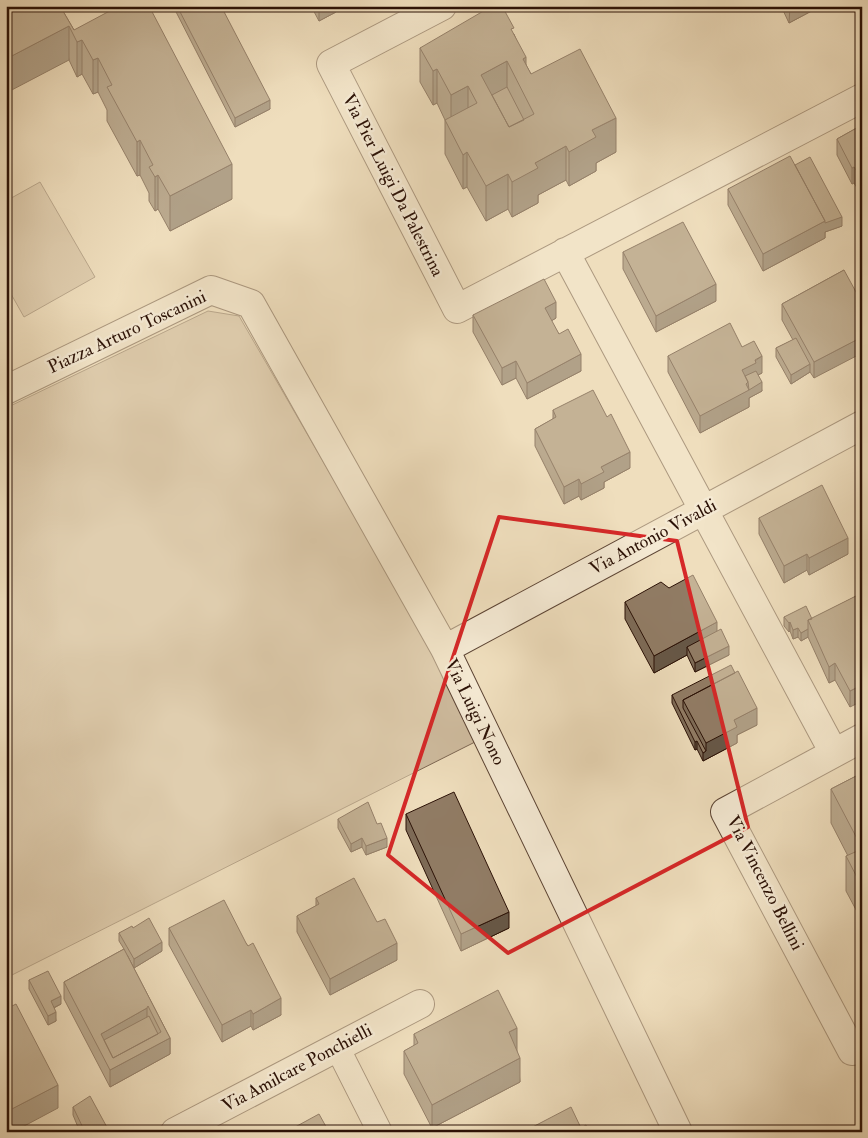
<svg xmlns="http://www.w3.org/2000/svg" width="868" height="1138" font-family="'IM FELL Double Pica',serif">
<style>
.green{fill:#cebb9e;stroke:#7c6652}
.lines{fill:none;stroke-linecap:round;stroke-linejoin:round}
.service-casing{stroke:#5c4434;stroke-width:26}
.minor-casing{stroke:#5c4434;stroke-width:30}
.service{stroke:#f5ead4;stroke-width:24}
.minor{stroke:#f5ead4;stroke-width:28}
.wall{fill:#7d6b57;stroke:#2b1106}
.shaded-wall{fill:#665747;stroke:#2b1106}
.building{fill:#917c65;stroke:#2b1106;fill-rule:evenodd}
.marked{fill:none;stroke:#d62828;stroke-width:4;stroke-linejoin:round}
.labels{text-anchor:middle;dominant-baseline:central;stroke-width:5;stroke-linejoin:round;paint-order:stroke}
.street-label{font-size:18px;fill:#2b1106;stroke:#f5ead4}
</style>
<rect width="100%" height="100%" fill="#efdebd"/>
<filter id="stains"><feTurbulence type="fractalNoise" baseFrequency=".004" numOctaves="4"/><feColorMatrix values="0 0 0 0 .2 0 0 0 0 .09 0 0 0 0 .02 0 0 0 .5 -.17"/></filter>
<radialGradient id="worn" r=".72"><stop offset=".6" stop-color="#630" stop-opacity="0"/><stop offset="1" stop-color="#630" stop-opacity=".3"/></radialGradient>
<!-- green -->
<path class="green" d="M40,182L95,277L24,317L6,285V201Z
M208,311L239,316L406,605L477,741L6,978V408Z"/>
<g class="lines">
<!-- service casing -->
<g class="service-casing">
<path id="service" d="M337,1047L380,1132"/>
</g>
<!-- minor casing -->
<g class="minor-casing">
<path id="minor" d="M442,6L331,64L457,309L862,98
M565,252L834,753
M6,390L211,290L251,304L445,649L678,1132
M445,649L862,425
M862,738L725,812L852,1051L862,1046
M175,1132L420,1004"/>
</g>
<!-- service -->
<use href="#service" class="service"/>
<!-- minor -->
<use href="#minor" class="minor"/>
</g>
<!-- wall -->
<path class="wall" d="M60,6L74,30L232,199L170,231L158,209L155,211L149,201V193L140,175L137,176L107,121V110L98,92L93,94L82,74L77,77L69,60Z
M173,6H221L270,109L235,127Z
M311,6H336V12L319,21Z
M781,6H821L789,23Z
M514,34L526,65L531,74L616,152L596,163V171L569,186L566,180L538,195V203L512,217L508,209L486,221L467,187L463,189L445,154V120L437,103L433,105L420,82V48Z
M862,125V196L854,183L852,184L837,155V139Z
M795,165L842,226L825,232V238L763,271L728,205V189Z
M623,252L716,301L656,332L623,269Z
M844,270L814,378L810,372L791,384L776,357V348L793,340L782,320V304Z
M473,315L556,318L551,321L581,371L527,399L516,378L502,385L473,332Z
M742,347L762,373L758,375L762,391L749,398V407L700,433L668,372V356Z
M553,410L630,468L604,482V488L602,489L581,500L579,496L564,504L535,446V429L553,419Z
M759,518L848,554L809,575L807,570L784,583L759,534Z
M862,593L850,707L835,680L829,683L808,637L801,641L798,637L793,639L790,631L789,632L784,626V617L812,619Z
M625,602L717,631L729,655L695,672L687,655L654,673L625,619Z
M672,695L757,725L737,735V743L703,761L697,749L695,750L672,703Z
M862,773V921L846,891V856H848L831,823V789Z
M406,814L509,928L461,951L406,830Z
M338,819L387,847L366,855L362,847L351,852L338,828Z
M316,898L397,960L330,995L297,932V916L316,906Z
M133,928L162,951L134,968L127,955L170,1038V1054L110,1087L64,999V982L124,949L119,941V933Z
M169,928L246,943L281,1015L253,1030L251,1026L222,1042L169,945Z
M29,980L61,1004L54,1008L56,1021L48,1025L29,989Z
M414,1034L517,1051L520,1082L432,1128L404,1074V1051L414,1046Z
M73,1107L109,1132H80L73,1115Z"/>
<!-- shaded-wall -->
<path class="shaded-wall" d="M319,6H336V12L319,21Z
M790,6H821L789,23Z
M69,26V60L6,93V59Z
M82,40V74L77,77V42Z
M526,57V92L523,59Z
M98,58V92L93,94V60Z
M507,61V96L484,108L481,75Z
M437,69V103L433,105V71Z
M468,86V120L451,130V95Z
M270,100V109L235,127V118Z
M616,118V152L596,163V171L569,186V152L592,130Z
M140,140V175L137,176V142Z
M566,146V180L538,195V203L512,217V182L535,163Z
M467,152V187L463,189V155Z
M232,164V199L170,231V196Z
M854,167V183L852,184V168Z
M508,174V209L486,221V186Z
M158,175V209L155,211V177Z
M842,217V226L825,232V238L763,271V254L825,221Z
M716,284V301L656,332V316Z
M556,302V318L545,325V308Z
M862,337V353L814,378V362Z
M581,354V371L527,399V383Z
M762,356V373L756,376L762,382V391L749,398V407L700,433V416L742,370Z
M516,361V378L502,385V368Z
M810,364V372L791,384V375Z
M630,452V468L604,482V488L581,500V484L601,467Z
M579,479V496L564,504V487Z
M848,538V554L809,575V558Z
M807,554V570L784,583V566Z
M717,622V639L687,647V655L654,673V656Z
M790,622V631L789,632V623Z
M798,628V637L793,639V630Z
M808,629V637L801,641V633Z
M729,646V655L695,672V663Z
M835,663V680L829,683V667Z
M862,685V701L850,707V691Z
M757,708V725L737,735V743L703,761V753L706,751V743L734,720Z
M697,741V749L695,750V742Z
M362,838V847L351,852V844Z
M387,838V847L366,855V846Z
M509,912V928L461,951V934Z
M162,942V951L134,968V959Z
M397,943V960L330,995V979Z
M61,996V1004L51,1009V1001Z
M281,998V1015L253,1030V1014Z
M147,1008V1025L104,1049L101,1034Z
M251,1010V1026L222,1042V1025Z
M56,1012V1021L48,1025V1016Z
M517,1028V1051L509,1055V1032Z
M170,1038V1054L110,1087V1070Z
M520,1058V1082L432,1128V1105Z
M58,1085V1108L13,1132H6V1112Z"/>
<!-- building -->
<path class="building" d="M6,6H60L74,30L119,6H149L232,164L170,196L158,175L155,177L149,167L153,165L142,144L140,140L137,142L107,87L112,85L98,58L93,60L82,40L77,42L69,26L6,59Z
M177,6H221L270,100L235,118Z
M492,6H502L514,28L511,29L526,57L523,59L531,74L580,49L616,118L592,130L596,137L569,152L566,146L535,163L538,168L512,182L508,174L486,186L467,152L463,155L445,120L477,103L468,86L451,95L437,69L433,71L420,48ZM507,61L534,114L509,127L481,75Z
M507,87L524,120L509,127L492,95Z
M862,125V179L854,167L852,168L837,139Z
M790,156L825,221L763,254L728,189Z
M810,157L842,217L825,223V221L795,165Z
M683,222L716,284L656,316L623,252Z
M844,270L862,303V337L814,362L782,304Z
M544,279L556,302L545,308L559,334L568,329L581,354L527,383L516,361L502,368L473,315Z
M730,323L742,347L754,341L762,356L755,360L756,363L742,370L748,382L746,384L749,390L700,416L668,356Z
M796,338L810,364L791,375L776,348Z
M756,371L762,382L749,390L748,382L745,376Z
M593,390L607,417L611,414L630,452L601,467L604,472L602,473L581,484L579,479L564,487L535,429L556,417L553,410Z
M822,485L848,538L809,558L807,554L784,566L759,518Z
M693,575L717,622L654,656L625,602L661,582L669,588Z
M862,593V685L850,691L835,663L829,667L808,620Z
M806,606L812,619L808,620V629L801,633L798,628L793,630L790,622L789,623L784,617Z
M721,629L729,646L695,663L687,647Z
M731,665L735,673L683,700V708L706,751L703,753L697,741L695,742L672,695Z
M738,671L757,708L734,720L737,727L706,743L683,700Z
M862,773V848L831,789Z
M454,792L509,912L461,934L406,814Z
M368,802L377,824L381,823L387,838L366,846L362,838L351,844L338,819Z
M862,849V887L846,856Z
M354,878L377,922L385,919L397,943L330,979L297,916L319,904L316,898Z
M224,900L246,943L248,946L253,943L281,998L253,1014L251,1010L222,1025L169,928Z
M149,918L162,942L134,959L119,933L132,926L133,928Z
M124,949L170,1038L110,1070L64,982ZM148,1006L161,1032L113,1058L101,1034L147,1008Z
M48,971L61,996L51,1001L56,1012L48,1016L29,980Z
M498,990L517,1028L509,1032L520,1058L432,1105L404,1051L418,1043L414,1034Z
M16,1004L58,1085L6,1112V1009Z
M149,1016L158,1034L113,1058L104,1040Z
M90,1096L109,1131L85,1132L73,1107Z
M571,1107L581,1128L586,1125L590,1132H523Z
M319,1114L329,1132H286Z"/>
<!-- marked area -->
<path d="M0 0H868V1138H0ZM499,517L677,541L748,827L508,953L388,855Z" fill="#efdebd" fill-opacity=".55" fill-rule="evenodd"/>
<path class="marked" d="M499,517L677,541L748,827L508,953L388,855Z"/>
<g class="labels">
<!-- street labels -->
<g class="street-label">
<text transform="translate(393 185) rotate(63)">Via Pier Luigi Da Palestrina</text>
<text transform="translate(127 332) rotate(-25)">Piazza Arturo Toscanini</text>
<text transform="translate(653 537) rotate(-28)">Via Antonio Vivaldi</text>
<text transform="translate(475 712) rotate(64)">Via Luigi Nono</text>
<text transform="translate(765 883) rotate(63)">Via Vincenzo Bellini</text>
<text transform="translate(297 1068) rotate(-28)">Via Amilcare Ponchielli</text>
</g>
</g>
<!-- margin -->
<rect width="868" height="1138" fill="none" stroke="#efdebd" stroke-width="25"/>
<rect x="8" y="8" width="853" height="1123" fill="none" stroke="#2b1106" stroke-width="2.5"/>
<rect x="12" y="12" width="843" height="1113" fill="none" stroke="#2b1106"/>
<rect width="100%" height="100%" filter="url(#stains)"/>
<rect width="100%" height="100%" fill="url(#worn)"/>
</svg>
